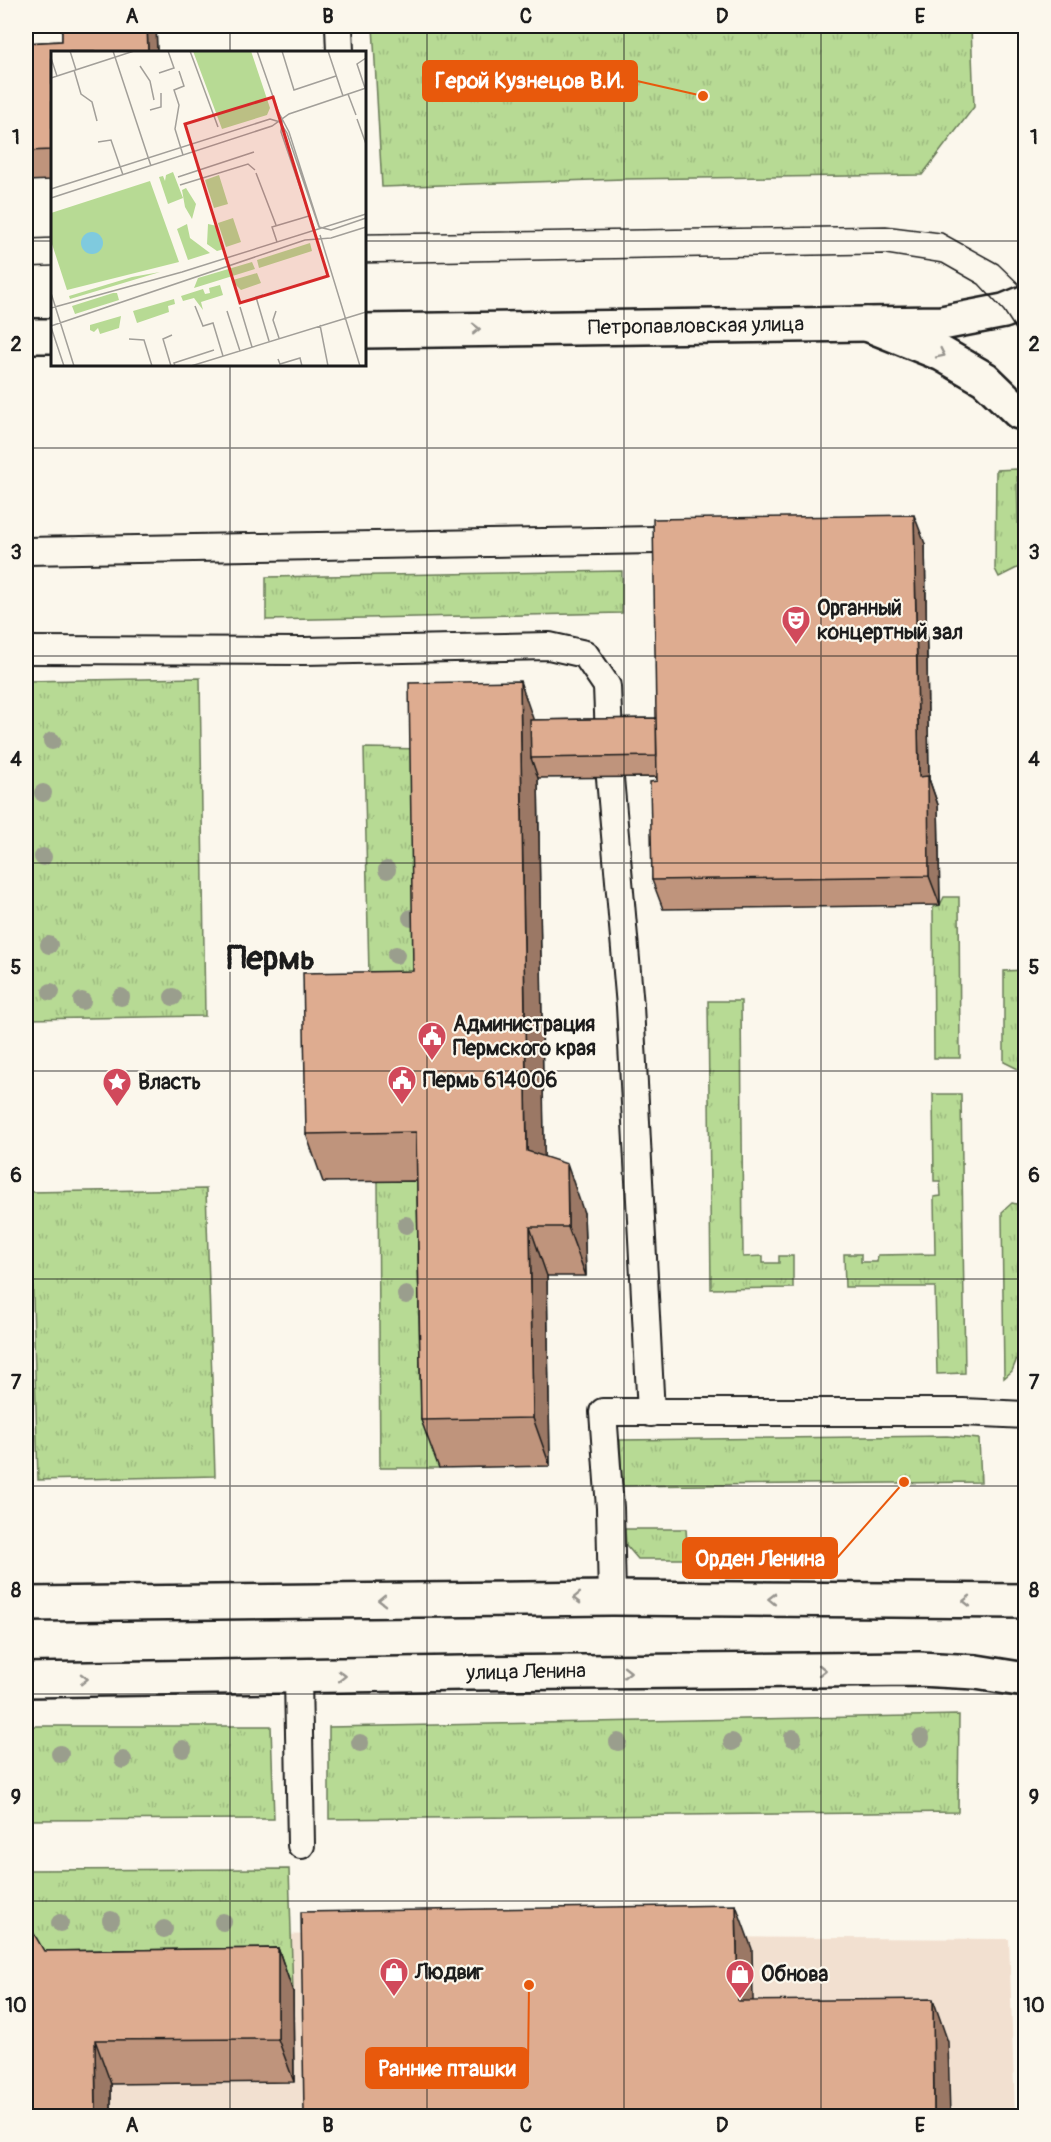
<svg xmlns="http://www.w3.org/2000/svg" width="1051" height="2142" font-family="Pangolin,sans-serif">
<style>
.built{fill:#f2e0d0}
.grass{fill:url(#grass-tufts);stroke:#6a7b58;stroke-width:1.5}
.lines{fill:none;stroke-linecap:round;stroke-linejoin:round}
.service-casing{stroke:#1c1c1c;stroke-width:30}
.tertiary-casing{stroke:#1c1c1c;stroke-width:38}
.primary-casing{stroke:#1c1c1c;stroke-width:38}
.service{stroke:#fbf7ec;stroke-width:26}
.tertiary{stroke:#fbf7ec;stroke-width:33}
.primary{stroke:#fbf7ec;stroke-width:33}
.tram{stroke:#1c1c1c;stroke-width:1.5}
.tree{fill:#9a9e8d}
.wall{fill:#bf947c;stroke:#1c1c1c;stroke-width:1.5}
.shaded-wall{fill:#9b7865;stroke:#1c1c1c;stroke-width:1.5}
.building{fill:#deac90;stroke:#1c1c1c;stroke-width:1.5}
.oneway{stroke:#97948e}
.grid{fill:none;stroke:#1c1c1c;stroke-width:1.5;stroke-opacity:0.55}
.labels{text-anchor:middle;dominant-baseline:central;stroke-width:4.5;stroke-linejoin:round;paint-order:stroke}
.street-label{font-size:21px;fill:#1c1c1c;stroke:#fbf7ec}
.poi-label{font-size:21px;font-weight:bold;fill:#1c1c1c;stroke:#fbf7ec;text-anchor:start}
.town-label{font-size:33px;font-weight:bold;fill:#1c1c1c;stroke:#fbf7ec}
.inset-road{fill:none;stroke:#a29f99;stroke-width:1.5}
.view{fill:#d62828;fill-opacity:0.15;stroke:#d62828;stroke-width:3}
.inset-edge{fill:none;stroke:#1c1c1c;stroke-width:3}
.leader{fill:none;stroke:#e8590c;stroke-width:2}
.callout-dot{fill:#e8590c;stroke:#fbf7ec;stroke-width:2}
.callout{fill:#e8590c;stroke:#e8590c;stroke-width:2}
.callout-label{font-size:22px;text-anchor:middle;font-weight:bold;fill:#fff}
.neatline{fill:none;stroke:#1c1c1c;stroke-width:2}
.grid-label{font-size:20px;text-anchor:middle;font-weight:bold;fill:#1c1c1c}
</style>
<defs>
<pattern id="grass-tufts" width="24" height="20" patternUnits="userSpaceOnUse" patternTransform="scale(1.5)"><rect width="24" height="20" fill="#b7da94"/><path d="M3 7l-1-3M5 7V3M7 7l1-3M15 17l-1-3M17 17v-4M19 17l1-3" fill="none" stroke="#9dba7f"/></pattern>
</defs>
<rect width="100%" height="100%" fill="#fbf7ec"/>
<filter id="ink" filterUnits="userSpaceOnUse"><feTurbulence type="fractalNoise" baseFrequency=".0167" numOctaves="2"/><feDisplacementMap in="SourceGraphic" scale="12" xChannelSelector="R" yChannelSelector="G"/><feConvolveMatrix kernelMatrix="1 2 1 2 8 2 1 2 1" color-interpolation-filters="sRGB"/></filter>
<g filter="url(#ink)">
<!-- built -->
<path class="built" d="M26,1933L1009,1939L1015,2116H26Z"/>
<!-- grass -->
<path class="grass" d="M373,26H971L974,107L922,175L624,179L382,187Z
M1017,469L1019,567L999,577L995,569L996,470Z
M622,571V613L266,620V577Z
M200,678L205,1016L29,1019L26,681Z
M364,748L427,749L431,1020L370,1021Z
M944,897H959L960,1058H934L933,907L940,905Z
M1025,970V1068L1018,1069L1004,1062V971Z
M708,1001H741L743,1257L763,1256V1263H779V1256H793V1288L711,1289Z
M933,1094H961L965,1373L937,1374L935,1287H845L844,1254H861V1262H877L878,1255L935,1254L934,1197L941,1196L940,1181H934Z
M378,1181H434L439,1468H380Z
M206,1189L215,1476L38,1480L30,1192Z
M1012,1203L1025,1206V1245L1018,1263V1356L1012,1371L1004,1378L1002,1212Z
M947,1436L979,1439L981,1482L622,1486L620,1440Z
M625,1529H686L688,1559H638L626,1545Z
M959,1715L958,1812L329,1819V1727Z
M26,1726H271L274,1819L26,1820Z
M289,1869L293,1992L59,1995L26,1937V1870Z"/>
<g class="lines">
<!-- service casing -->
<g class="service-casing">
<path id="service" d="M339,26L340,52
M26,551L656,540
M26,650L304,651L549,646L585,654L607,686L609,739
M610,778L630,1006L651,1413
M612,1598L610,1508L603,1412H963L1026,1415
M298,1677L301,1845"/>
</g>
<!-- tertiary casing -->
<g class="tertiary-casing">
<path id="tertiary" d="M867,324L942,354L985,379L1019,412"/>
</g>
<!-- primary casing -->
<g class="primary-casing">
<path id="primary" d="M364,331L942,323L1004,311L1026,302
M26,336H52
M26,1604L612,1598L1026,1601
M26,1680L464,1673L919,1669L976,1672L1026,1680"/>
</g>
<!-- service -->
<use href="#service" class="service"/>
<!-- tertiary -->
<use href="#tertiary" class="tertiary"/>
<!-- primary -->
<use href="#primary" class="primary"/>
<!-- tram -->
<path class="tram" d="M364,234L886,226L942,233L998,264L1026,291
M26,239L52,238
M364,263L885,254L942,263L979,284L1004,311L1026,345
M26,267L52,266"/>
</g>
<!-- trees -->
<g class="tree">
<circle cx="52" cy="741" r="9"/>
<circle cx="43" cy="793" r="9"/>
<circle cx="43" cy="857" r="9"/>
<circle cx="387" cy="870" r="9"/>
<circle cx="411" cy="918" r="9"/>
<circle cx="49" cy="945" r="9"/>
<circle cx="396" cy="955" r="9"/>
<circle cx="51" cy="992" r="9"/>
<circle cx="121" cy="997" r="9"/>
<circle cx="173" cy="997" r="9"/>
<circle cx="82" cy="1001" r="9"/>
<circle cx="406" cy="1225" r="9"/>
<circle cx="406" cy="1295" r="9"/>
<circle cx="793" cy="1738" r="9"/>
<circle cx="921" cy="1738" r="9"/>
<circle cx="618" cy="1742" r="9"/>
<circle cx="732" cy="1742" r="9"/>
<circle cx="360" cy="1743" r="9"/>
<circle cx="183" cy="1749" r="9"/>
<circle cx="60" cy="1754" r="9"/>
<circle cx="123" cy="1760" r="9"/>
<circle cx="111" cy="1920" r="9"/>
<circle cx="223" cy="1922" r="9"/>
<circle cx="60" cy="1923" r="9"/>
<circle cx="164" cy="1929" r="9"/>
</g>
<!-- wall -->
<path class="wall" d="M26,26H54L26,27Z
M62,26H156L157,52H52V180L26,181V43L62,41Z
M925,544L929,779L938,805L940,905L663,909L652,880L657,777L538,778L544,1157L584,1213L586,1276H547L550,1466L439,1468L421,1420L417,1181L323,1182L306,1134L413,971L534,720L656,718Z
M278,1948L293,1992L294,2082L111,2084V2116H26L44,1951Z"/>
<!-- shaded-wall -->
<path class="shaded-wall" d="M147,26H156L157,52H148Z
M914,515L925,544L929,779L938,805L940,905L929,876L919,777Z
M520,681L537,730L531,758L538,778L545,1200L527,1151Z
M567,1164L584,1213L586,1276L568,1227Z
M530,1227L547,1276L550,1466L533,1418Z
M736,1905L752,1949L754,2045L738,2001Z
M278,1948L293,1992L294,2082L278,2039Z
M933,1999L948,2042L950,2116H934Z
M95,2040L111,2084V2116H96Z"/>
<!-- building -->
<path class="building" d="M62,26H147L148,52H52V150L26,151V43L62,41Z
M914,515L919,777L928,776L929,876L652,880L650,782L657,781L653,519Z
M520,681L527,1151L567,1164L568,1227H530L533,1418L421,1420L416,1132L306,1134L303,973L413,971L409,683Z
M656,718L657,756L531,758L530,720Z
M736,1905L738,2001L933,1999L934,2116H207L304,2114L301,1912Z
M26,1920L44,1951L278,1948V2039L95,2040L96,2116H26Z"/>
<!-- one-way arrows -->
<defs><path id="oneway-chevron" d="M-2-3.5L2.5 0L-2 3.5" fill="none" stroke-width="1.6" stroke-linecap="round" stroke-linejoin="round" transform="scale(1.5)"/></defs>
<g class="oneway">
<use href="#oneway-chevron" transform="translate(476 329) rotate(-1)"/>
<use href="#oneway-chevron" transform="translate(941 354) rotate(26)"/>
<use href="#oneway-chevron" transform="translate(577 1598) rotate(179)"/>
<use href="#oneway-chevron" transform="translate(772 1599) rotate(-179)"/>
<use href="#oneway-chevron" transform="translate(382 1600) rotate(179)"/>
<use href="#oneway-chevron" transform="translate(967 1601) rotate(-180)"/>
<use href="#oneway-chevron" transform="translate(822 1670)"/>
<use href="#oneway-chevron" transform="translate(627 1672)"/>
<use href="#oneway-chevron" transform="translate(342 1676) rotate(-1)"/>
<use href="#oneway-chevron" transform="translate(84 1679) rotate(-1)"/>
</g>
</g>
<!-- grid -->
<path class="grid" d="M230,26V52M427,26V2116M624,26V2116M821,26V2116M26,241H52M364,241H1026M230,364V2116M26,448H1026M26,656H1026M26,863H1026M26,1071H1026M26,1279H1026M26,1486H1026M26,1694H1026M26,1901H1026"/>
<!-- icons -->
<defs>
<g id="theatre-pin" transform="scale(1.5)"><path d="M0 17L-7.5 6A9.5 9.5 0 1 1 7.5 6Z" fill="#d1495b" stroke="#fbf7ec"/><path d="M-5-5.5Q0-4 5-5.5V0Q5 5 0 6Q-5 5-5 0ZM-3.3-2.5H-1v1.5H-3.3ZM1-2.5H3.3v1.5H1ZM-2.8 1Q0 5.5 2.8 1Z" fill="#fff"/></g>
<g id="civic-pin" transform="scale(1.5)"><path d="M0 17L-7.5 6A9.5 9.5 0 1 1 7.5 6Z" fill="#d1495b" stroke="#fbf7ec"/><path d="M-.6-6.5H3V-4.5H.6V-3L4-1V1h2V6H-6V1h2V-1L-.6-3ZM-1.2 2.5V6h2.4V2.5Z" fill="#fff"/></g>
<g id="sight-pin" transform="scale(1.5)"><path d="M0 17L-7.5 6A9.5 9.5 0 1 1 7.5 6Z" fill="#d1495b" stroke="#fbf7ec"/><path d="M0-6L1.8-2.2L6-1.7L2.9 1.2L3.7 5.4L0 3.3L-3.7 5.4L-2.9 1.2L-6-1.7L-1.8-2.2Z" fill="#fff"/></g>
<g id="shop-pin" transform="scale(1.5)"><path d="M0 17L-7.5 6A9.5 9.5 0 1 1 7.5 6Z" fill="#d1495b" stroke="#fbf7ec"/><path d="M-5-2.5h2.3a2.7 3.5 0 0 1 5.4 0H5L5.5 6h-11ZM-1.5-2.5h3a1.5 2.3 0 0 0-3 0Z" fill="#fff"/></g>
</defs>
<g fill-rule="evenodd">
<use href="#theatre-pin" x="796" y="620"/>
<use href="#civic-pin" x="432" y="1036"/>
<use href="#civic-pin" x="402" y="1080"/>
<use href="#sight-pin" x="117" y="1082"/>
<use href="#shop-pin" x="394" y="1972"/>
<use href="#shop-pin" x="740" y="1974"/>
</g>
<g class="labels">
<!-- street labels -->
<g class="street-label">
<text transform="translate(696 326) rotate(-1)">Петропавловская улица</text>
<text transform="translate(526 1672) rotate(-1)">улица Ленина</text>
</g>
<!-- poi labels -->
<g class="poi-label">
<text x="817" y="608">Органный<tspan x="817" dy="24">концертный зал</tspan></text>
<text x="453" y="1024">Администрация<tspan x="453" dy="24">Пермского края</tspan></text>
<text x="423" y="1080">Пермь 614006</text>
<text x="138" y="1082">Власть</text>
<text x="415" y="1972">Людвиг</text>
<text x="761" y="1974">Обнова</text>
</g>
<!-- town labels -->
<g class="town-label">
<text x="271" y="958">Пермь</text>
</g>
</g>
<!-- overview -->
<g transform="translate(51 51)">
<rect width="315" height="315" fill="#fbf7ec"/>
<path d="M142,0H200L219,57L216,64L171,78ZM122,121L132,147L117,153L108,126L112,125L114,130L115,124ZM168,124L177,153L163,157L154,129ZM99,130L128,211L16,239L0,190V162ZM135,137L145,153L141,168L134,156L131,139ZM182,167L190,191L175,196L167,172ZM136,173L139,187L159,202L137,209L126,178ZM157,173L166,175L173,198L166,200L156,193ZM259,192L261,200L208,217L206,209ZM201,211L204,218L143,237L147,227ZM109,221L19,248L18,245L81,226ZM206,222L210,232L190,239L184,233L182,229ZM169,234L172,244L150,251L152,259L143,247L132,250L130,245L152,238L154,243L159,242L158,237ZM62,242H66L68,249L24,263L21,255ZM123,248L124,253L117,255L118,261L86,272L82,260ZM70,265L68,277L49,283L47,277L43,281L39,279V274Z" fill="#b7da94"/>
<path d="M30 192a11 11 0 1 1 22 0a11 11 0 1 1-22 0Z" fill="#7fcade"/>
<path class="inset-road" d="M19,0L25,19M62,0L100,115M139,0L167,76M206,0L227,60L238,81L269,178M231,0L243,39L285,25M277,0L292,45M0,7L6,25M89,15L99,30L103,49M23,19L30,43L41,51L46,70M128,20L133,35L123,39L128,54L124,78L132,104M108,22L123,17L117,0M0,27L83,0M314,37L306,13L315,7M297,43L305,64M99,59L110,56V42M306,68L315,93M231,69L230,81L264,180M47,91L60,89L72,124M205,122L225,174M127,126L203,101M129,134L197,113L204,119M0,138L219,68L229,71L236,82L268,176L280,179L315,167M0,147L221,75L238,63L315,37M269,184L309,315M226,191L221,176L258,165M0,242L23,315M212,244L205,246L218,290M144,255L152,275L162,272L172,305M189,256L201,296M0,257L131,221L315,163M176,260L189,300M225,260L222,269L228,287M269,274L277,315M0,275L254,189L280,187L315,176M0,276L13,315M78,288L93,289L101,315M227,308L229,313L249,307L251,315M120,315L112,288L121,284M124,315L123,312L163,299M140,315L315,261"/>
<path class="view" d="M222,46L277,225L189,252L134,73Z"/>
<rect width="315" height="315" class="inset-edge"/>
</g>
<!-- callouts -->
<path class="leader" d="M703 96L637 81M904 1482L837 1558M529 1985L528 2068"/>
<g class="callout-dot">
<circle cx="703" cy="96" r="6"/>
<circle cx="904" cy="1482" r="6"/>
<circle cx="529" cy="1985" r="6"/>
</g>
<g class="callout">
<rect x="423" y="61" width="214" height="40" rx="6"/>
<rect x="683" y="1538" width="154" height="40" rx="6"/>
<rect x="366" y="2048" width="162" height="40" rx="6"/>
</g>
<g class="callout-label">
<text x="530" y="88">Герой Кузнецов В.И.</text>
<text x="760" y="1566">Орден Ленина</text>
<text x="447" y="2076">Ранние пташки</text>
</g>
<!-- margin -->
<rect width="1051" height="2142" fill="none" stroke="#fbf7ec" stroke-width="66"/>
<rect x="33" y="33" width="985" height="2076" class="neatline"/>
<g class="grid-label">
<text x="132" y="23">A</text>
<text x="328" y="23">B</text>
<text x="526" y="23">C</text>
<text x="722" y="23">D</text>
<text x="920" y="23">E</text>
<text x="16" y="144">1</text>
<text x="1034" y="144">1</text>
<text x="16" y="351">2</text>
<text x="1034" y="351">2</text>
<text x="16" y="559">3</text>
<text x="1034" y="559">3</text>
<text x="16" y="766">4</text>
<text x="1034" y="766">4</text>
<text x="16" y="974">5</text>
<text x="1034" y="974">5</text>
<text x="16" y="1182">6</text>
<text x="1034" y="1182">6</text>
<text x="16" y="1389">7</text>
<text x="1034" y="1389">7</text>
<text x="16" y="1597">8</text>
<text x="1034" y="1597">8</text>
<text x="16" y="1804">9</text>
<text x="1034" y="1804">9</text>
<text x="16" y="2012">10</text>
<text x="1034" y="2012">10</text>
<text x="132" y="2132">A</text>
<text x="328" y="2132">B</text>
<text x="526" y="2132">C</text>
<text x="722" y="2132">D</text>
<text x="920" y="2132">E</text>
</g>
</svg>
